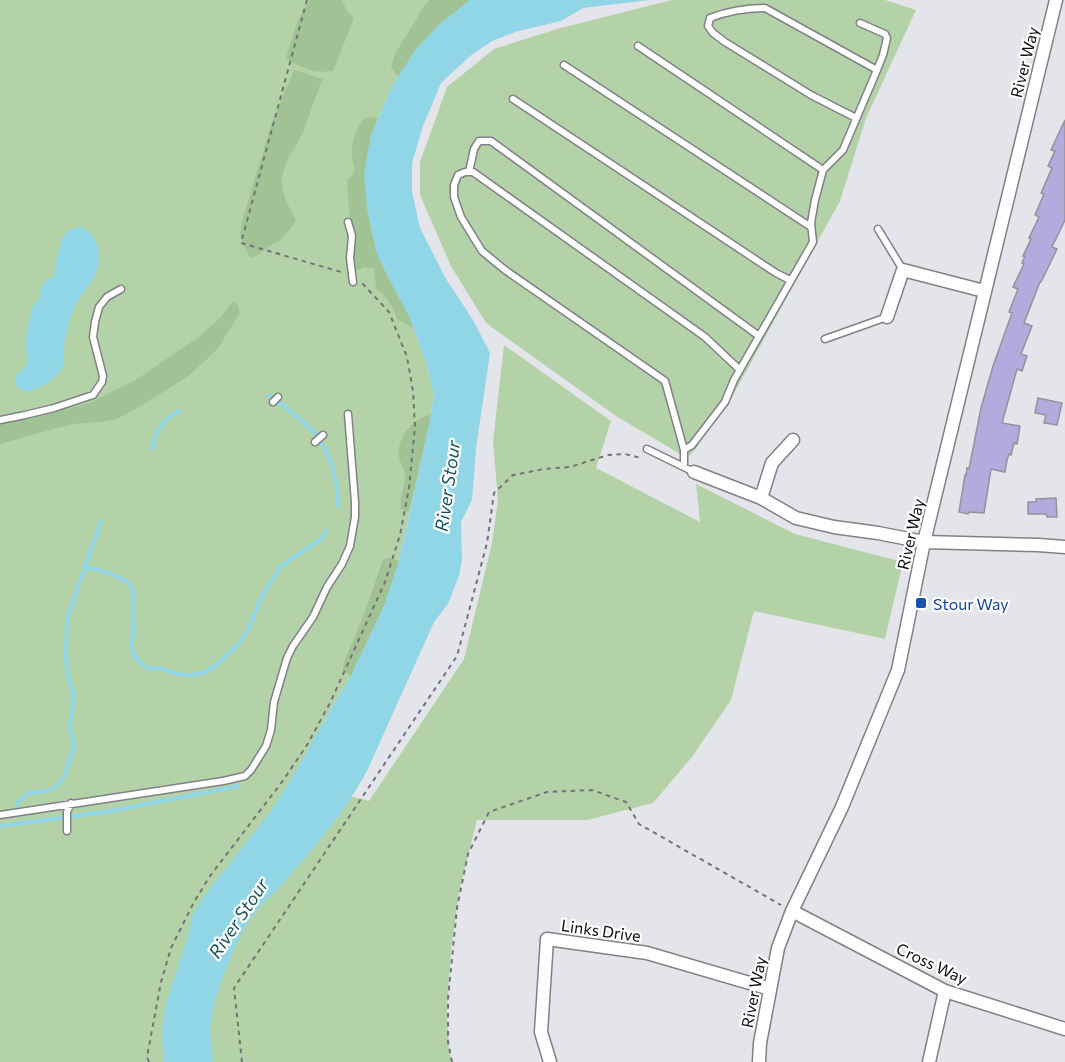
<svg xmlns="http://www.w3.org/2000/svg" width="1065" height="1062" font-family="Commissioner,sans-serif">
<style>
.green{fill:#b4d2a8}
.forest{fill:#a1c294}
.water{fill:#91d6e6}
.lines{fill:none;stroke-linecap:round;stroke-linejoin:round}
.stream{stroke:#91d6e6;stroke-width:4}
.building{fill:#b2abde;stroke:#939299;stroke-width:1.5}
.lane-casing{stroke:#818087;stroke-width:9}
.street-casing{stroke:#818087;stroke-width:15}
.path{stroke:#727277;stroke-width:2;stroke-dasharray:4.5 4.5;stroke-linecap:butt}
.lane{stroke:#fff;stroke-width:6}
.street{stroke:#fff;stroke-width:12}
.transit-dot{fill:#1a4fb4;stroke:#fff;stroke-width:2}
.labels{text-anchor:middle;dominant-baseline:central;stroke-width:4.5;stroke-linejoin:round;paint-order:stroke}
.street-label{font-size:16px;fill:#0c0c0e;stroke:#fff}
.transit-label{font-size:16px;fill:#164399;stroke:#fff;text-anchor:start}
.water-label{font-size:18px;font-style:italic;fill:#18535e;stroke:#fff}
</style>
<rect width="100%" height="100%" fill="#e4e4eb"/>
<!-- green -->
<path class="green" d="M0,0H470L440,24L417,48L392,86L371,135L367,207L376,251L409,316L426,362L434,395L429,426L399,561L384,606L351,676L336,700L292,780L369,801L464,659L492,543L498,500L493,442L504,345L611,421L596,468L700,522L696,484L795,534L903,562L885,639L754,611L731,700L692,757L653,803L587,820H477L459,892L451,951L447,1011L449,1051L452,1062H0Z
M672,0H885L916,10L866,118L840,201L732,397L694,451L687,458L616,416L486,323L451,266L420,195V162L447,87L494,49L557,29Z"/>
<!-- forest -->
<path class="forest" d="M310,0H342L347,11L354,18L333,71C315,74 300,68 286,58L297,22Z
M430,0H470L440,24L417,48L398,77L391,67L395,54L424,6Z
M294,70L323,79C315,96 310,115 303,132C295,149 281,165 282,185C283,197 290,209 296,220L291,228L280,240L271,245L256,256L250,258L240,236L242,221L272,122Z
M372,117L378,119L371,135L364,174L367,207L376,251L387,275L409,316L414,329L397,319L394,310L387,299L382,293L376,289L374,269L364,267L354,272L353,260L355,234L354,227L350,221L347,179L350,178L355,170C349,152 352,132 365,118Z
M233,301L237,304L240,313L218,348L206,360L187,377L139,407L117,419L99,422L75,424L57,428L0,444V424L26,419L89,403L134,381L199,337L221,317Z
M431,414L429,426L409,512L401,509C399,497 405,487 405,475C405,469 400,463 399,457C396,438 414,418 431,414Z
M388,558L399,561L384,606L351,676L343,670C343,658 350,650 354,639C365,613 374,586 383,559Z"/>
<!-- water -->
<path class="water" d="M470,0H650L583,8L561,21L518,31L492,41L470,56L441,83L423,126L412,163V192L420,228L446,279L473,320L490,353L476,448L472,500L461,522L462,560L459,576L448,604L434,622L367,771C345,812 315,847 285,881C275,893 262,903 253,915C236,939 215,991 211,1021C209,1034 212,1049 213,1062H164L162,1029L166,1004L189,933L192,916L204,896L265,819L282,794L301,762L336,700L351,676L384,606L399,561L429,426L434,395L426,362L409,316L387,275L376,251L367,207L364,174L371,135L392,86L417,48L440,24Z
M81,227C97,234 103,253 97,270C93,282 84,291 78,301C75,305 71,317 69,322C68,328 66,335 65,340C63,351 67,362 60,372C54,381 40,387 30,392L21,390L16,385L15,380L17,374L25,367L28,360L25,343L27,330L33,305L40,299C40,286 43,281 54,276L58,252L61,246V240L65,234L71,229Z"/>
<g class="lines">
<!-- stream -->
<path class="stream" d="M270,395C283,406 298,416 310,428C329,445 338,481 338,506
M153,448C155,431 164,418 180,411
M84,567C96,569 125,576 131,587C137,598 132,635 132,649C134,658 142,666 150,669L159,668L182,675H192L203,673L214,667L238,645L248,630L262,596L281,566L321,539L327,531
M16,809L18,802L29,793L47,791L54,788L60,783L65,774L73,750L74,743L70,728L74,695L67,672L66,657L67,619L101,521
M0,826L111,811L239,786"/>
</g>
<!-- building -->
<path class="building" d="M1065,120V220L1052,247L1057,249L1041,282H1040L1024,323L1032,326L1021,354L1027,356L1022,371L1017,369L1002,423L1020,426L1017,444L1014,443L1011,455L1009,454L1007,460L1005,472L991,469L984,513L969,512L968,514L959,512L965,475H966L967,468L969,469L981,408L993,366L1012,313L1009,312L1018,289L1013,287L1024,264L1022,263L1025,256H1023L1031,239L1029,238L1039,217L1035,215L1044,194L1041,193L1052,168L1048,166L1055,151L1051,150Z
M1038,398L1062,403L1057,425L1044,423L1046,415L1035,413Z
M1056,498L1057,517H1047L1046,514H1028V502H1036V499Z"/>
<g class="lines">
<!-- lane casing -->
<g class="lane-casing">
<path id="lane" d="M638,46L823,170
M564,65L811,227
M513,99L776,273L790,280
M856,118L811,95L725,42L713,33L708,26L710,18C728,11 746,8 765,8L877,70
M469,172L474,149L479,141H491L759,336
M348,222L352,236L350,258L353,282
M878,229L903,270
M825,339L887,317
M273,402L278,397
M0,420L25,415L54,408L93,395L102,382L103,376L93,337L95,322L99,307L107,297L121,289
M315,442L323,435
M647,449L694,472
M684,450L665,381L505,270L482,251L461,217L454,197V185L458,175L465,172H473L705,337L740,370
M684,467V450L692,445L725,402L734,380L813,242L811,223L815,200L823,170L843,150L877,70L883,55L887,38L885,34L860,23
M0,815L223,781L245,776L251,770L266,746L271,730L274,702L287,658L293,646L313,617L327,587L342,564L350,546L355,517V502L348,414
M67,831V812L71,803"/>
</g>
<!-- street casing -->
<g class="street-casing">
<path id="street" d="M887,317L903,270L984,291
M694,472L761,498L796,518L834,527L878,533L924,542L1038,545L1065,547
M761,498L772,463L793,440
M792,911L945,991L1065,1029
M550,1062L541,1032L547,939L647,953L770,989
M759,1062L760,1043L778,948L792,911L842,807L898,670L924,542L1056,0
M929,1062L945,991"/>
</g>
<!-- path -->
<path class="path" d="M307,0L241,243L341,272
M149,1062L147,1057L161,982L171,948L194,902L210,876L282,782L307,745L330,703L385,582L400,535L409,488L415,426L413,391L407,357L389,312L362,283
M242,1062L234,988L457,656L487,543L494,493L513,475L544,469L570,467L608,455L625,454L641,458L642,457
M452,1062L448,1042V999L457,908L468,854L489,812L547,792L592,790L626,802L639,824L781,905"/>
<!-- lane -->
<use href="#lane" class="lane"/>
<!-- street -->
<use href="#street" class="street"/>
</g>
<!-- markers -->
<rect class="transit-dot" x="915" y="597" width="12" height="12" rx="3"/>
<g class="labels">
<!-- street labels -->
<g class="street-label">
<text transform="translate(1024 62) rotate(-76)">River Way</text>
<text transform="translate(910 534) rotate(-77)">River Way</text>
<text transform="translate(601 930) rotate(8)">Links Drive</text>
<text transform="translate(932 963) rotate(25)">Cross Way</text>
<text transform="translate(753 992) rotate(-79)">River Way</text>
</g>
<!-- transit labels -->
<g class="transit-label">
<text x="933" y="603">Stour Way</text>
</g>
<!-- water labels -->
<g class="water-label">
<text transform="translate(447 486) rotate(-82)">River Stour</text>
<text transform="translate(238 918) rotate(-56)">River Stour</text>
</g>
</g>
</svg>
